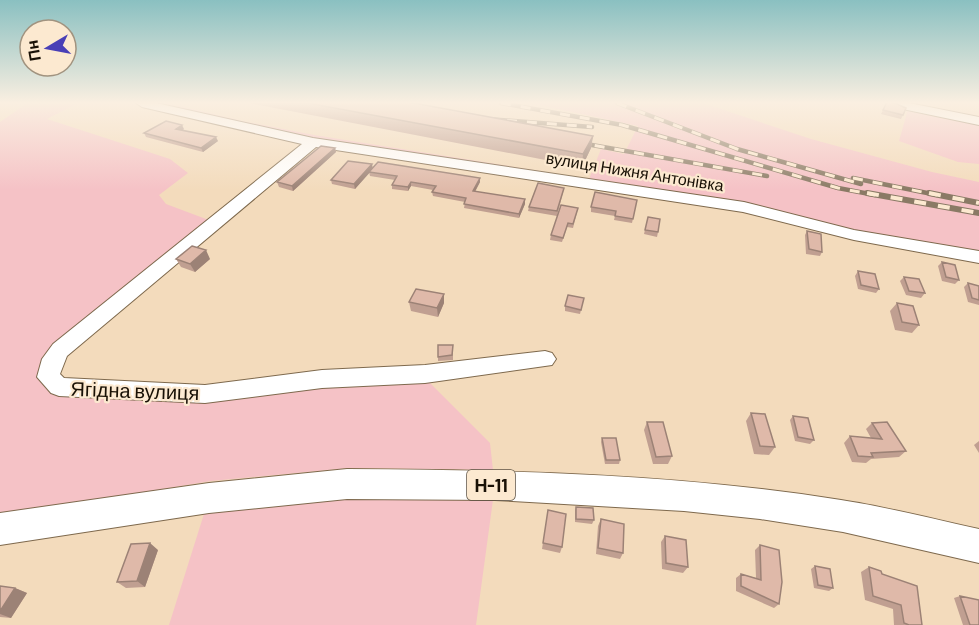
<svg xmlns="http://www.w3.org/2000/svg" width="979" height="625" font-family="Barlow,sans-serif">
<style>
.green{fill:#f5c2c6}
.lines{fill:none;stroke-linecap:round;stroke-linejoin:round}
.minor-casing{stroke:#7e694d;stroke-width:2}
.major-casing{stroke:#7e694d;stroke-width:2}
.minor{fill:#fff;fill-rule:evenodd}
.major{fill:#fff;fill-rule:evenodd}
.rail-far1-casing{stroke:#8a7a65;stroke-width:4.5}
.rail-casing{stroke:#8a7a65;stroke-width:6}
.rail-far1{stroke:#fce9d0;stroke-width:3;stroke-dasharray:10;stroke-linecap:butt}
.rail{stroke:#fce9d0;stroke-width:4;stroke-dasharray:12;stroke-linecap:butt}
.wall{fill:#c09f91}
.shaded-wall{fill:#9c8276}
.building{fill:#dfb9a9;stroke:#9c8276;stroke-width:1.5}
.labels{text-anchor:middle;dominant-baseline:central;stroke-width:4.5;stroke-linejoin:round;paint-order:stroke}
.far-street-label{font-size:16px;fill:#191106;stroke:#fce9d0}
.shield{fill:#fce9d0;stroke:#5d5243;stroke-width:1.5}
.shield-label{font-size:18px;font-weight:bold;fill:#191106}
.street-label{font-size:20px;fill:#191106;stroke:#fce9d0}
</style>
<rect width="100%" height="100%" fill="#f3dbbc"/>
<!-- green -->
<path class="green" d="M1,103L76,104L47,119L170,159L188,173L159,195L166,204L214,222L57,348L54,391L425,378L490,443L493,470L350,468L211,481L0,516V122L26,104Z
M149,103H167L242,121L314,135L589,179L601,149L624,154L638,126L530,103H703L811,139L932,172L979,182V255L903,242L799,216L316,139Z
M908,109L979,124V164L958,162L899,141Z
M495,485L476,625H169L209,498Z"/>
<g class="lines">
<!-- minor casing -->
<g class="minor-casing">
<path id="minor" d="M136,103H156L313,138L744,202L854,230L979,251V263L854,240L743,212L316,147L67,356L60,374L64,378L205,385L322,370L425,365L545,351L552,353L556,359L552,365L425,383L322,388L205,403L59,396L51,393L37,377L42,359L53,344L302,144L142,107Z
M887,103H909L979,117V125L893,107Z"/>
</g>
<!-- major casing -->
<g class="major-casing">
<path id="major" d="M347,469C512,470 678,474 841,500C887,507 933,519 979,529V563L843,532L760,519L684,511L495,500L347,499L209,513L0,545V513L209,483Z"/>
</g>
<!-- minor -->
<use href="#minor" class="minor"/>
<!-- major -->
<use href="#major" class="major"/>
<!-- rail-far1 casing -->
<g class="rail-far1-casing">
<path id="rail-far1" d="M501,103L622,125L838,188L875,195
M617,103L737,149L861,184
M487,119L592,127
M575,142L767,176
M853,178L937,195"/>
</g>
<!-- rail casing -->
<g class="rail-casing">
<path id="rail" d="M867,193L979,213
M929,193L979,203"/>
</g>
<!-- rail-far1 -->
<use href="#rail-far1" class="rail-far1"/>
<!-- rail -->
<use href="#rail" class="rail"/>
</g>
<!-- wall -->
<path class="wall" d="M244,102H408L593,136L591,148L582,167Z
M887,102L903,115L901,119L881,114Z
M184,129L183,130L218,141L203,152L146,137L144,133Z
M335,148L336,152L293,191L279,187L277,182Z
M372,168L480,178V182L475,192L525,204L519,218L464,208L465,202L433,196L432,192L433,190L411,186L408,191L392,189V185L395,180L370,176L369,172L355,189L332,184L331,180Z
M564,188L557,216L528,211L529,207Z
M637,200L632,223L614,220L615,216L591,212V207Z
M578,208L573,228L567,227L562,242L550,240L551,235Z
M648,217L658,232L657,237L644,234Z
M807,231L822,252L820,256L806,254L805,235Z
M176,259H210L195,272L181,267Z
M942,262L959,280L955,284L942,281L938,266Z
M858,271L879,289L876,293L858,289L855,276Z
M904,277L925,293L921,298L906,295L900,281Z
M968,283L979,286V305L968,302L964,287Z
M584,298L580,314L565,311V306Z
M409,302L444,303L438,317L411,311Z
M897,303L919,325L912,333L895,330L890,311Z
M453,350V360L438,361V357Z
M751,413L775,447L769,455L754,454L746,421Z
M793,416L814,440L810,444L795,441L790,420Z
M647,422L672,456L668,464H653L644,430Z
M872,423L906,451L899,457L871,459L866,463L852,462L844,443L850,436L871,438L866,429Z
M602,438L620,460L619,464H605L601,442Z
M979,441V453L974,445Z
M576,507L594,520L592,524L575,522V510Z
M548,510L562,547L560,553L542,549Z
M601,519L623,553L620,559L596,554L598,526Z
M665,536L688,567L683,573L662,569L661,542Z
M760,545L779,604L774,608L736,591V578L741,574L756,578L755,550Z
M158,550L145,587L126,588L117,582Z
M815,566L833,588L829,591L814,588L811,569Z
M869,567L882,574L922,625H894L893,609L865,600L861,572Z
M0,586L15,588L27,593L11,618L0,617Z
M960,596L979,625H963L954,598Z"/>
<!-- shaded-wall -->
<path class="shaded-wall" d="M182,125L184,129L178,133L176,129Z
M593,136L591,148L582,167L583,154Z
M216,137L218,141L203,152L201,148Z
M335,148L336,152L293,191L292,186Z
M372,164L373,169L355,189L354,184Z
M480,178V182L473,195V191Z
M411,182V186L408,191V187Z
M525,199V204L519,218V214Z
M206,250L210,259L195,272L190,264Z
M444,294V303L438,317L437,308Z
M150,543L158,550L145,587L137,581Z
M15,588L27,593L11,618L0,614V611Z"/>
<!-- building -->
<path class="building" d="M302,102H408L593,136L583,154Z
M887,102H892L906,108L903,115L883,110Z
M166,121L182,125L176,129L216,137L201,148L144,133Z
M321,146L335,148L292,186L277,182Z
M348,161L372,164L354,184L331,180Z
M378,162L480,178L473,191L525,199L519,214L464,204L466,198L432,192L436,186L411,182L408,187L392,185L397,176L369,172Z
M538,183L564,188L557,211L529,207Z
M595,192L637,200L633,219L615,216L616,211L591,207Z
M561,205L578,208L573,224L568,223L563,238L551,235Z
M648,217L660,219L658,232L645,230Z
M807,231L821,234L822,252L809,249Z
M192,246L206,250L190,264L176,259Z
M942,262L955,265L959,280L946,277Z
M858,271L875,274L879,289L861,285Z
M904,277L919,279L925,293L909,291Z
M968,283L979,286V300L972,298Z
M416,289L444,294L437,308L409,302Z
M568,295L584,298L581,310L565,306Z
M897,303L913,306L919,325L902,322Z
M438,345H453L452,355L438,357Z
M751,413L765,414L775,447L760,446Z
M793,416L808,418L814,440L798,437Z
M647,422H663L672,456L656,457Z
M887,422L906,451L871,453L873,457L858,456L850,436L882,439L872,423Z
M602,438H616L620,460H606Z
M576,507L593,508L594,520L576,519Z
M548,510L566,514L562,547L543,543Z
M601,519L624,524L623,553L598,548Z
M665,536L686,540L688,567L666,563Z
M150,543L137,581L117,582L131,544Z
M760,545L779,550L782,582L779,604L741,586V574L761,580Z
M815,566L830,569L833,588L818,585Z
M869,567L881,571L882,574L917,586L922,625H909L904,623L901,605L873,596Z
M0,586L15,588L0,611Z
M960,596L979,600V625H970Z"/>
<!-- sky -->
<linearGradient id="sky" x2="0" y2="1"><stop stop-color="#8ac0c1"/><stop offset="0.54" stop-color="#faefe1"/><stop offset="1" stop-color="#faefe1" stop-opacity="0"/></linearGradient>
<rect width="979" height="190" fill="url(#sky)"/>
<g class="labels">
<!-- far-street labels -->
<g class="far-street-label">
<text transform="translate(635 171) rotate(9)">вулиця Нижня Антонівка</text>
</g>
<!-- shield labels -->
<rect class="shield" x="467" y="470" width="48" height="30" rx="4.5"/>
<g class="shield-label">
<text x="491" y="485">Н-11</text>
</g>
<!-- street labels -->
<g class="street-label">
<text transform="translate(135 390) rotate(2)">Ягідна вулиця</text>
</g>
</g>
<!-- north arrow -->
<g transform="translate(48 48) rotate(260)"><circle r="28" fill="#fce9d0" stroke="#a1937f" stroke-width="1.5"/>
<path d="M0-4.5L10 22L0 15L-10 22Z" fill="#493fb6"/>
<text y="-9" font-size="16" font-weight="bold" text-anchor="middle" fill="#191106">Пн</text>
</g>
</svg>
